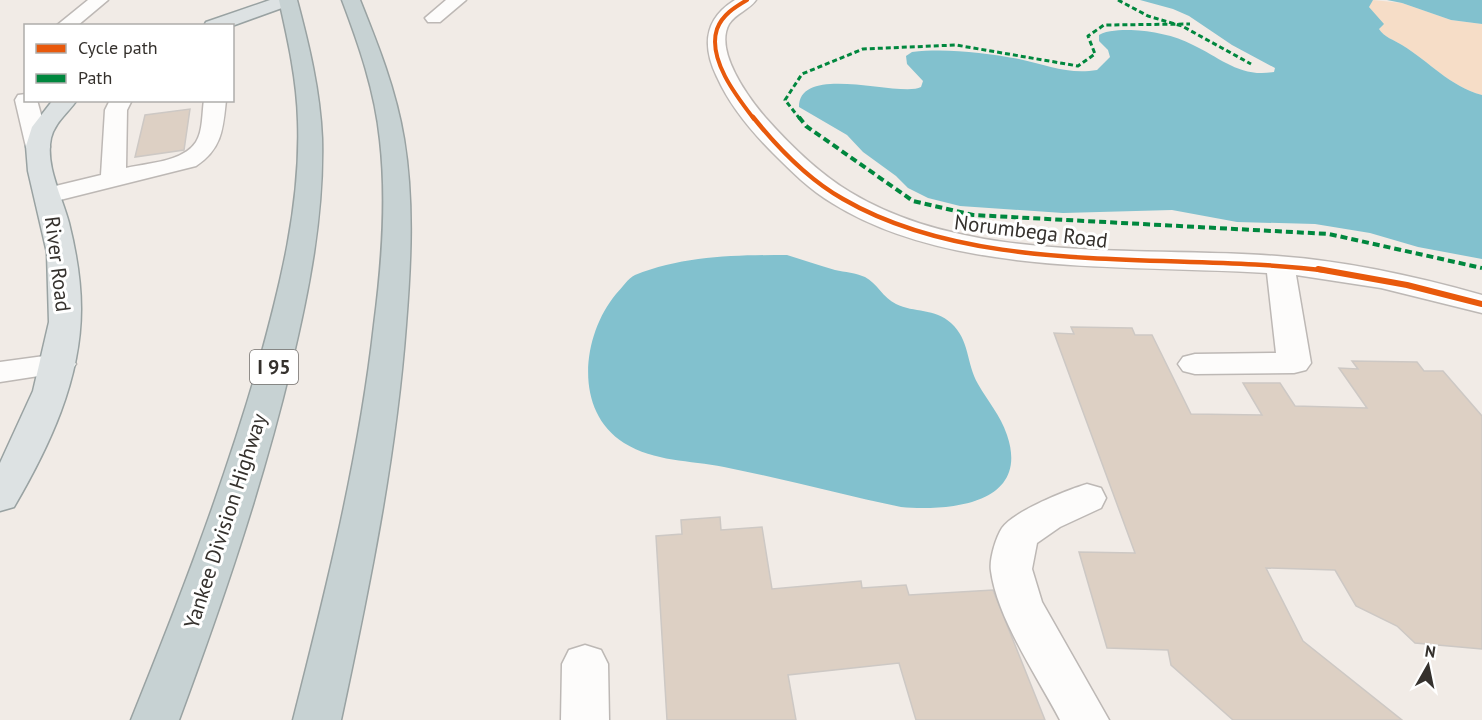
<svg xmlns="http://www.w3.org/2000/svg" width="1482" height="720" font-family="'PT Sans',sans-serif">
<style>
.green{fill:#f6ddc7}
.water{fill:#82c1ce}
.building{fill:#ddd0c4;stroke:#cdc8c4;stroke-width:1.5}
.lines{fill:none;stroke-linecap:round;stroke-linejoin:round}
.minor-casing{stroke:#bdb8b5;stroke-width:3}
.major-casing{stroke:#99a2a2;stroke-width:3}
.highway-casing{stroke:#99a2a2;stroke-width:3}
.minor{fill:#fdfcfb;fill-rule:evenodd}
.major{fill:#dde2e3;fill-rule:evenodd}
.highway{fill:#c7d2d3;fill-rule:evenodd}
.quiet-far1{stroke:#00873e;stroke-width:3;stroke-dasharray:5 3;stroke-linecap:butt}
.quiet{stroke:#00873e;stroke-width:4;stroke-dasharray:7 4;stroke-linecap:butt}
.cycleway-far2-casing{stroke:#fff;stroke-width:6}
.cycleway-far1-casing{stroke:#fff;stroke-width:8}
.cycleway-casing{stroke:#fff;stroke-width:10}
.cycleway-far2{stroke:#e8590c;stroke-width:4}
.cycleway-far1{stroke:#e8590c;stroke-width:4.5}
.cycleway{stroke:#e8590c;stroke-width:6}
.labels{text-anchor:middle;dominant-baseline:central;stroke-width:6;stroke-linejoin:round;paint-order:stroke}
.shield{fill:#fff;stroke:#726f6c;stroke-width:1.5}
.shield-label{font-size:20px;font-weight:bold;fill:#35312d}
.street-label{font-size:21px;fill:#35312d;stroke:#fff}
</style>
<rect width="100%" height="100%" fill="#f1ebe6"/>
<!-- green -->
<path class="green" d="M1373,0L1402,3L1451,20L1482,24V95C1449,86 1430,62 1402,45C1394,40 1384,37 1379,29L1383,24L1369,7V3Z"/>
<!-- water -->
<path class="water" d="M1140,0H1373L1369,7L1384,24L1379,29C1384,37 1394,40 1402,45C1430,62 1449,86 1482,95V259L1418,247L1370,233L1315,224L1237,222L1172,210L1063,213L960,206L928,198L908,188L896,176L863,152L847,135L799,107C799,62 901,98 921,87L923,81L907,64L906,56L912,52C947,48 985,53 1019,59C1047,65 1069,75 1097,70L1110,57L1108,50L1099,41V35C1108,30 1120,30 1131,30C1152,31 1174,35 1193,45C1221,58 1240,78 1274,72L1275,68L1232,45L1189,16L1173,9Z
M1387,0H1482V24L1451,20L1402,3Z
M787,255C803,260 818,265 835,270C845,272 856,273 865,277C877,283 883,298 896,304C914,313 935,308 951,323C970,340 966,363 978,384C988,402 1000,414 1007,435C1031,505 948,511 901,507C842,495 784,479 724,467C689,460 655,462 624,443C573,411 582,335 616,294C622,288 628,278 635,275C683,256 735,255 787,255Z"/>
<!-- building -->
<path class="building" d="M190,109L184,150L135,157L145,115Z
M1071,327L1132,328L1135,335H1152L1191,414L1262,415L1243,383H1280L1295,406L1367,408L1339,368L1358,369L1352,361L1417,362L1424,371H1443L1482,416V649L1415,643L1397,626L1356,606L1335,570L1266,568L1303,641L1402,720H1233L1171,665L1168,650L1107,648L1079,552L1135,553L1054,333L1074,334Z
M720,517L721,530L762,527L772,589L861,581L862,588L906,585L909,595L993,590L1045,720H916L899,663L788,675L796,720H667L656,536L682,534L681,520Z"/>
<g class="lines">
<!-- minor casing -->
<g class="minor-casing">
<path id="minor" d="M88,0H108L77,26H56Z
M446,0H466L440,22H428L425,18Z
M735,0H756C749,10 736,13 729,24C714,51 748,97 765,117C789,144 818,173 850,192C970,265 1141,246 1277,256C1346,261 1415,276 1482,295V313L1381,288L1296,275L1311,363L1306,370L1294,373L1195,374L1183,371L1178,364L1183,357L1195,354L1276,353L1267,273C1130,264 952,278 832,203C810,190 791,171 773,153C751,131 730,106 717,77C702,46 704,19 735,0Z
M26,94V100H37L50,147L46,152H30L26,147L15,100L18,95Z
M110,100H132L127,110L126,168C147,163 183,162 196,142C203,131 202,113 204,100H226C223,129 222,149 196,166L48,203L39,200L35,195L39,190L101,175L105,110Z
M59,354L71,357L76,364L71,371L0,382V362Z
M1087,484L1101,488L1106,498L1101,508L1060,527L1037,543L1032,569L1042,602L1109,720H1060C1038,678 997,618 991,571C989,560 996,537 1002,528C1014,511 1067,490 1087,484Z
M585,645L601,650L608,664L609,720H561L562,664L569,650Z"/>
</g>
<!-- major casing -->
<g class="major-casing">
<path id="major" d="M270,0H296L293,4L232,26H204L206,22Z
M53,100H77C68,113 55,122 51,138C45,166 62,196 69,223C76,251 81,280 81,309C81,380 49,447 14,507L0,511V463L33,391L49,322L47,253L28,171L26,146L32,127Z"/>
</g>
<!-- highway casing -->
<g class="highway-casing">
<path id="highway" d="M279,0H297C309,45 320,91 322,138C324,215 309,291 291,366C262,487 222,604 179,720H131C178,604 223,487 258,366C280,287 301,204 298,121C297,80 288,40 279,0Z
M342,0H360C378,45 396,90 404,139C414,200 411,263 406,325C396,458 369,589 341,720H293C326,590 359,459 374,325C382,264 387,201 380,140C375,91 359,45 342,0Z"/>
</g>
<!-- minor -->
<use href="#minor" class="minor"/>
<!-- major -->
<use href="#major" class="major"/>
<!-- highway -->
<use href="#highway" class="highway"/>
<!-- quiet-far1 -->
<path class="quiet-far1" d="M1118,0L1148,16L1182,26L1251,64
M800,119L785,100L802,74L863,49L956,45L1078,66L1095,54L1088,36L1104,25L1190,24"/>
<!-- quiet -->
<path class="quiet" d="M799,117L806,126L913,201L973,215L1329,234L1482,268"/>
<!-- cycleway-far2 casing -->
<g class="cycleway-far2-casing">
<path id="cycleway-far2" d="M747,0C735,7 722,15 717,29C707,59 737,97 754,119"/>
</g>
<!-- cycleway-far1 casing -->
<g class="cycleway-far1-casing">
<path id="cycleway-far1" d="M753,117C778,148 809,180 843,199C981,279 1176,251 1329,271"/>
</g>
<!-- cycleway casing -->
<g class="cycleway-casing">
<path id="cycleway" d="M1318,269L1407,285L1482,304"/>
</g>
<!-- cycleway-far2 -->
<use href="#cycleway-far2" class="cycleway-far2"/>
<!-- cycleway-far1 -->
<use href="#cycleway-far1" class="cycleway-far1"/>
<!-- cycleway -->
<use href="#cycleway" class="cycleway"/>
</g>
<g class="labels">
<!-- shield labels -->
<rect class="shield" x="250" y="350" width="48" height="34" rx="4.5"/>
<g class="shield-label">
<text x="274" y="367">I 95</text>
</g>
<!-- street labels -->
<g class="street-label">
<text transform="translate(1031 231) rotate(7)">Norumbega Road</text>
<text transform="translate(58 264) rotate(83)">River Road</text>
<text transform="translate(225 521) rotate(-72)">Yankee Division Highway</text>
</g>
</g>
<!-- legend -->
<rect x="24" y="24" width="210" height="78" fill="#ffffff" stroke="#aeadab" stroke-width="1.5"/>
<rect x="36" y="44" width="30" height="9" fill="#e8590c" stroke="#aeadab" stroke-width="1.5"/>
<text x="78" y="54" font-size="18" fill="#35312d">Cycle path</text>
<rect x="36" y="74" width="30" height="9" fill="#00873e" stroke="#aeadab" stroke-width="1.5"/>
<text x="78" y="84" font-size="18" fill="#35312d">Path</text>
<!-- north arrow -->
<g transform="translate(1428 666) rotate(9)" stroke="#ffffff" stroke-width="4.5" paint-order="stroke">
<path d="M0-4.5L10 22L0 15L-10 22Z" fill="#35312d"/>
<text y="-9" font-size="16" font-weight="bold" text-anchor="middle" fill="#35312d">N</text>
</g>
</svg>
